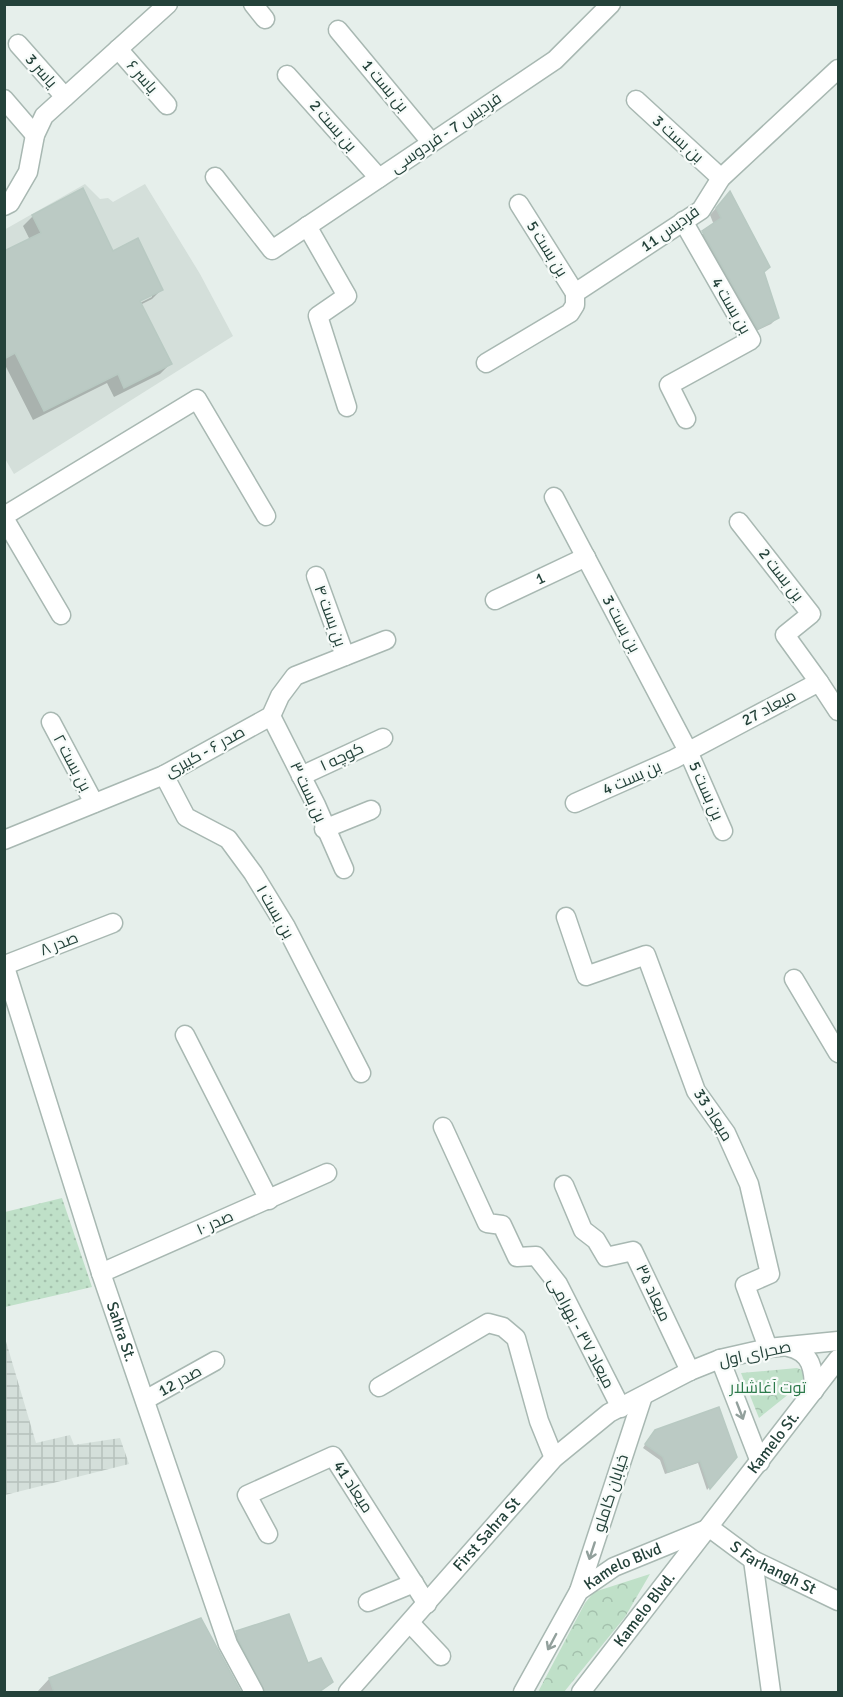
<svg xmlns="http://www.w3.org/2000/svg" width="843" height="1697" font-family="Signika,Cairo,sans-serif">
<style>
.built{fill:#d4dfda}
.industrial{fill:url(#industrial-grid)}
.forest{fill:url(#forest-crowns)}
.park{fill:url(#park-dots)}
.shadow{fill:#0003;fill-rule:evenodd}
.building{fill:#bbcac4;stroke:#b8c9c2;stroke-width:1.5}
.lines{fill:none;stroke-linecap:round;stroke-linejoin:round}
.minor-casing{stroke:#a8b8b2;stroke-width:21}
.minor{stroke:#fff;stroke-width:18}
.oneway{stroke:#92a09c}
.labels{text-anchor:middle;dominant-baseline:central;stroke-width:4.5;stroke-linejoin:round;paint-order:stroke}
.street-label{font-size:16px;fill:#24423a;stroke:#f7fbf9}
.park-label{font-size:16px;fill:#2d7a4b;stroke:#f7fbf9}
</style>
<defs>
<pattern id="industrial-grid" width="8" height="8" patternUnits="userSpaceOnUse" patternTransform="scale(1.5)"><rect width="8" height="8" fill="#d4dfda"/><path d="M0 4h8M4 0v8" fill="none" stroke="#b6c1bc"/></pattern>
<pattern id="forest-crowns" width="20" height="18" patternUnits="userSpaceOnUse" patternTransform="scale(1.5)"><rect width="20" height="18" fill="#bfe0c8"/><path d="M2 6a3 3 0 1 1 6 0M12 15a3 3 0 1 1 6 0" fill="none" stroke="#a4c1ad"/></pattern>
<pattern id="park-dots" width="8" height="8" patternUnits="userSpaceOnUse" patternTransform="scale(1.5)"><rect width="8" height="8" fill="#bfe0c8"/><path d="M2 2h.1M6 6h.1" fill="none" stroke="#a4c1ad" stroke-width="1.8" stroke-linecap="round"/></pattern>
</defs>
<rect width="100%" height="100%" fill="#e6efeb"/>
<!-- built -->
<path class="built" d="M85,184L100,199L108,198L113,202L145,184L200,274L233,336L14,474L4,457V230Z"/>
<!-- industrial -->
<path class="industrial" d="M5,1338L36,1443L70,1435L74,1445L120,1438L129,1464L5,1495Z"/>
<!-- forest -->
<path class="forest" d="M797,1368L802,1370L805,1381L759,1418L741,1373Z
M650,1574L625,1617L564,1692H538L585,1603L594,1592Z"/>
<!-- park -->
<path class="park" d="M62,1198L92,1287L5,1307V1212Z"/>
<!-- shadow -->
<path class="shadow" d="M723,200L778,317L771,324L750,334L696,239L714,225L710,215Z
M33,216L112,253L162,289L152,299L140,305L170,364L160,374L114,397L107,383L33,420L4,363V253L30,240L23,226ZM152,294V297L134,306L133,303Z
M652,1434L735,1457L707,1490L698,1463L665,1474L660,1460L643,1448Z
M289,1616L307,1665L331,1682L320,1692H248L224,1645L236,1633Z
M200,1619L240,1692H37L49,1679Z"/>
<!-- building -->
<path class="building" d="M83,188L113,251L138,238L163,290L140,301L172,364L124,388L118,374L44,411L15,353L4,359V251L41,233L32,215Z
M730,191L770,267L764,272L779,318L758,329L702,231L721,218L716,208Z
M719,1407L737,1457L710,1489L700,1461L668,1472L663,1457L645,1444L655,1430Z
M289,1614L308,1663L321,1658L333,1682L319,1692H265L238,1639L236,1631Z
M201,1618L241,1692H54L49,1678Z"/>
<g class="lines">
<!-- minor casing -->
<g class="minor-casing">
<g id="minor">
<path d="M253,4L265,19"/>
<path d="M338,30L431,142"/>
<path d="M18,44L65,97"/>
<path d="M118,49L167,105"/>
<path d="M287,75L379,178"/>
<path d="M4,99L35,135"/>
<path d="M636,100L721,178"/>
<path d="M215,177L272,250L555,60L611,4"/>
<path d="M519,204L575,293"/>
<path d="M4,206L10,203L28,172L35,135L44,116L168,4"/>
<path d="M683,221L751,340L669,385L686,419"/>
<path d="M307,226L347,296L318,316L347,407"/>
<path d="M486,363L570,313L575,305V293L701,210L721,178L838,69"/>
<path d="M554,497L688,751L723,831"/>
<path d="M4,516L197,399L266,516"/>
<path d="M4,518L61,615"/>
<path d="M739,522L811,614L785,635L819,682"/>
<path d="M316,576L345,656"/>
<path id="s1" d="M495,600L586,557"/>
<path d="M271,716L316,805L344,869"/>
<path d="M51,722L94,803"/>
<path d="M164,775L186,817L228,839L253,873L286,927L361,1073"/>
<path d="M301,776L383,738"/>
<path d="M575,803L674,759L819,682L838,711"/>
<path d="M324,829L371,810"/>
<path d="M4,840L164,775L271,716L280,696L295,676L386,640"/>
<path d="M566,917L586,976L646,955L696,1091L726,1133L749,1184L770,1274L745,1285L768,1348"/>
<path id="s2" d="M4,964L101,1273L228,1644L254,1692"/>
<path d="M5,965L113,923"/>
<path d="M794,979L838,1053"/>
<path d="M185,1035L269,1200"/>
<path d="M443,1127L487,1223L502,1225L517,1257L536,1256L558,1284L621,1408"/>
<path d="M564,1185L583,1230L596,1240L606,1257L633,1251L690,1371"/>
<path d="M101,1273L327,1173"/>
<path d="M788,1347C812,1352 814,1370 814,1391"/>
<path d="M720,1359L760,1462"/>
<path d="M379,1387L488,1323L503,1327L516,1338L539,1421L554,1458"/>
<path d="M145,1400L215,1361"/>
<path id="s3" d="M710,1528L753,1560L838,1601"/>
<path d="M268,1534L247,1495L333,1456L427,1604"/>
<path d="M753,1560L771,1692"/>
<path d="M579,1591L643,1396"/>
<path d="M368,1602L414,1583"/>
<path d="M410,1623L441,1656"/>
<path id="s4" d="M348,1692L554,1458L609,1413L690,1371L720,1359L768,1348L838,1341"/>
<path id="s5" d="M523,1692L579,1591L614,1567L707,1529"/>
<path id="s6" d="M581,1692L838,1359"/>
</g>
</g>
<!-- minor -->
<use href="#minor" class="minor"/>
</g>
<!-- one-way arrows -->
<defs><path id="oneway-shaft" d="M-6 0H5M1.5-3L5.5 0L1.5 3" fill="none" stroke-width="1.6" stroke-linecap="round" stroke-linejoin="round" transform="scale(1.5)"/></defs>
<g class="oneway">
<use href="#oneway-shaft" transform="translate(740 1411) rotate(69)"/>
<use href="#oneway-shaft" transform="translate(592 1551) rotate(108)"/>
<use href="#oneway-shaft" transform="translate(552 1642) rotate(118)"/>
</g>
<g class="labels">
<!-- street labels -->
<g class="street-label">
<text transform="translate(41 71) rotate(49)">یاسر 3</text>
<text transform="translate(142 77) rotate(49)">یاسر ۶</text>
<text transform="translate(385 86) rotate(50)">بن بست 1</text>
<text transform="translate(333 126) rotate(49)">بن بست 2</text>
<text transform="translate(446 133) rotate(-34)">فردیس 7 - فردوسی</text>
<text transform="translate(678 139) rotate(42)">بن بست 3</text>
<text transform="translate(670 229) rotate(-35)">فردیس 11</text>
<text transform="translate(547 249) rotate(58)">بن بست 5</text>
<text transform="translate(731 306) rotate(60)">بن بست 4</text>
<text transform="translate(781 575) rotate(52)">بن بست 2</text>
<text stroke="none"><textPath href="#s1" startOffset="50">1</textPath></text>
<text transform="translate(330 616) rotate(70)">بن بست ۴</text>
<text transform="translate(621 624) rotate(62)">بن بست 3</text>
<text transform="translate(769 708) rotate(-28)">میعاد 27</text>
<text transform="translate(205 752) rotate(-29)">صدر ۶ - کبیری</text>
<text transform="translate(342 757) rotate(-25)">کوچه ۱</text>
<text transform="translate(72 763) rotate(62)">بن بست ۲</text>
<text transform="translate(632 778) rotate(-24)">بن بست 4</text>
<text transform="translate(706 791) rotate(66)">بن بست 5</text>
<text transform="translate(308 792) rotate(65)">بن بست ۳</text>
<text transform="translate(275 912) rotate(60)">بن بست ۱</text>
<text transform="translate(59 944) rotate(-21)">صدر ۸</text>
<text transform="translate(713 1115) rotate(58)">میعاد 33</text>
<text transform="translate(215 1223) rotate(-24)">صدر ۱۰</text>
<text transform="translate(653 1293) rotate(65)">میعاد ۳۵</text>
<text stroke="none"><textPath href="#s2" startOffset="386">Sahra St.</textPath></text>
<text transform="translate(581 1333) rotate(62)">میعاد ۳۷ - بهرامی</text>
<text transform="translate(755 1354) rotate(-12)">صحرای اول</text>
<text transform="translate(180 1381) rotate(-29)">صدر 12</text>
<text stroke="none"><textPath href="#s6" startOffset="315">Kamelo St.</textPath></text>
<text transform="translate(353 1487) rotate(57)">میعاد 41</text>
<text transform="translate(611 1493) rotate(-72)">خیابان کاملو</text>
<text stroke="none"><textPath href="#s4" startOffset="210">First Sahra St</textPath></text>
<text stroke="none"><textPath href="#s3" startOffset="75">S Farhangh St</textPath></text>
<text stroke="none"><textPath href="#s5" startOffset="166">Kamelo Blvd</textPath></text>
<text stroke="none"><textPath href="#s6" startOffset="104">Kamelo Blvd.</textPath></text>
</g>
<!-- park labels -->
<g class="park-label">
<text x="768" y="1388">توت آغاشلار</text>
</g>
</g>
<!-- border -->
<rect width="843" height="1697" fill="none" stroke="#24423a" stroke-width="12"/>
</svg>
